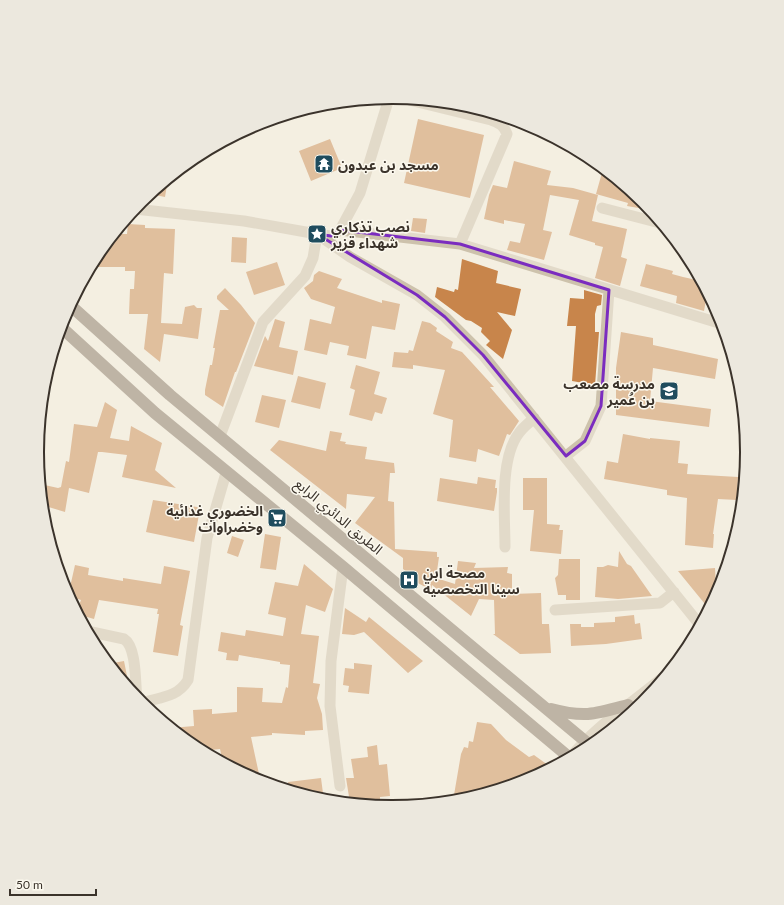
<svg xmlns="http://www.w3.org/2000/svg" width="784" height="905" font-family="Lato,'Noto Sans Arabic',sans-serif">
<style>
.building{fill:#c8854b}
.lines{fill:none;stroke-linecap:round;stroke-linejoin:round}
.street{stroke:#cdc2ac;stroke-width:11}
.primary{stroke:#7d6e5c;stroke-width:12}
.marked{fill:none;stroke:#7b2cbf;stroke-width:3;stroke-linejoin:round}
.labels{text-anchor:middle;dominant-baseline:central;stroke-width:3;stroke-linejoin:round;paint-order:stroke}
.poi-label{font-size:14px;font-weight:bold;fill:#3b332b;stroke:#fbf8ee;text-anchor:start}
.street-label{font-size:14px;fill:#3b332b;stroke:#fbf8ee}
.rim{fill:none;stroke:#3b332b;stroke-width:2}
</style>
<rect width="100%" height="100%" fill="#f4efe1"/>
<!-- building -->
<path class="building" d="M418,119L484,135L470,198L404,183Z
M330,139L342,168L311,181L299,151Z
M514,161L551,171L547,185L573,188L598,195L592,221L627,229L621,257L627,259L620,286L595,278L603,247L595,245V243L569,235L579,200L550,195L543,230L552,232L544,260L507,250L510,241L520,243L525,224L504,220V224L484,219L489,195L493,185L507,188Z
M603,169L643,202L650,210L627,206L628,203L596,194Z
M168,179L165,197L150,194L155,190Z
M413,218L427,219L425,233L411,231Z
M128,224L145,225V228L175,229L173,274L164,273L161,323L182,324L185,307L194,305L197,308H202L198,339L164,334L160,362L144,349L148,314H129L130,289H134L135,271H125V267H95L97,255L114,234H127Z
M232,237L247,238L246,263L231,262Z
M462,259L498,271L496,283L521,289L515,316L497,312L512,330L503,359L486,345L490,341L481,332L482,328L471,321L466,320L435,297L437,287L454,292L455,289L458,290Z
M277,262L285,285L254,295L246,272Z
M646,264L673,271L672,274L683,277L701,281L712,302L706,300L704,311L676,303L677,296L640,286Z
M319,271L342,279L337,288L382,303V300L400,304L395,330L372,326L366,359L347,355L349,346L330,342L327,355L304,350L310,319L331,324L335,307L311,299L304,288L313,281L314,275Z
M225,288L241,305L255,323L236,372H235L223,407L205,395V390L210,365H212L215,348H213L220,310H229L217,299V296Z
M584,290L602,295L601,305L597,306L595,314V332H599L595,385L572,381L576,326H567L570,298L584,299Z
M275,319L285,322L279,347L298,351L293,375L254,366L265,336L268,341Z
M422,321L430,323L437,328L436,331L453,342L451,348L462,352L494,387H490L519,421L510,435L507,434L499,456L478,449L476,462L449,457L453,420L433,414L445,370L413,365V369L392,367L394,352L408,353L409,350L413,351Z
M621,332L653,338V345L718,359L715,379L653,368L650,401L711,409L709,427L616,415V368Z
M356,365L380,372L374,394L387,398L382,414L375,412L372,421L349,415L355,390L350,388Z
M298,376L326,383L320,409L291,402Z
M262,395L286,400L279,428L255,422Z
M105,402L117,410L110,438L129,441L131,426L162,443L155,470L176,488L122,477L127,455L102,452H98L89,493L69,488L65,512L42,505L40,484L58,488L61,487L66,461L69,462L74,424L97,427Z
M330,431L342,433L340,441L346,442L345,444L367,447L365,459L394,463L395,473H390L388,501L394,502L395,549L437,552V557H439L436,578L455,584L458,561L476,563L474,568L508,567L507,573L512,574V594L541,593L542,624H549L551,653L520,654L493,634H495L494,600L479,599L471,616L432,585L431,590L414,581L412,576L403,569V558L355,523L375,497L347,494L346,509L270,450L279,440L326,451Z
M623,434L650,439V438L680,441L678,463L688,464L687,474L738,477L737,500L718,499L713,534H714L713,548L685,545L687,498L667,495V490L604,479L607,461L618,463Z
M478,477L496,480L495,488H497V492L494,511L437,501L440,478L477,484Z
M523,478H547V524L560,525L559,530H563L561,554L530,551L534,510H523Z
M153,500L197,507L200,509L194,542L146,532Z
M265,534L281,537L276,570L260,568Z
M232,536L244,540L238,557L227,553Z
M619,551L627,564L631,566L652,596L618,599L595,597L597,567H603L608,565L618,567Z
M559,559H580V600H566V595H558L555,578L558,575Z
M304,564L333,589L325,612L306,605L301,634L319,636L313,683L320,684L317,698L322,714L323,730L305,731V735L272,733V735L251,737L259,774L248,776L223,763L220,749L201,751L198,749L195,739L185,740L171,728L194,726L193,710L212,709V714L237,712V687L263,688L262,702L282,703L286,687L288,688L290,665L280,664V662L239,655L238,661L226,660L227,653L218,651L221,632L245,636L246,630L283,636L286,618L268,614L275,582L298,586Z
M75,565L89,568L88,575L100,577L123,581V578L161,584L164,566L190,571L180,625L183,626L178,656L153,652L159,614H157L158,609L99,600L94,619L80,615L77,611L81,600L68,596Z
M715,568L716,586L721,585L709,609L678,571Z
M345,608L366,622L369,617L423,661L408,673L364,632L354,635L342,634Z
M634,615L635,624L640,623L642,639L606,644L571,646L570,624H581V627H594V623L615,622V617Z
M124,661L129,686V689L108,664Z
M354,663L372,665L369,694L348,692L349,686L343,685L345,668L354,669Z
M477,722L491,724L506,740L529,757L534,755L552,768L528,781L478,796V793L454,795L461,754L464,747L468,748L469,741L473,742Z
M377,745L379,765L387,764L390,796L380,797V806L350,803L346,778H354L351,759L368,757L367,747Z
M321,778L324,801L289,790L288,782Z"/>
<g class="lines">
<!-- street -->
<path class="street" d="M401,98L491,120C500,123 504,126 507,134L460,244
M602,208L660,223
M135,209L244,221L317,234L350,257L417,295L445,317L483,355L700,625
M340,230L360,193L389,98
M220,436L263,322L305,276L313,258L317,234L331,236L340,230L460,244L722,324
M566,456L585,441L601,406L609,290
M505,547C505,516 499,459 519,433C523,427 529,423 534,418
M555,610L660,603L674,592
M87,631L124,639C137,647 135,684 137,699
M141,703C160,697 177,698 188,680L207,538L226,473
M617,725L630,708
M570,758C597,724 634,702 667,674
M340,786L330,706L331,661L343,567"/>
<!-- primary -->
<path class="primary" d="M70,305L170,395L591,746
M61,327L155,413L343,567L570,758
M551,709C585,718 595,714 628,705"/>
</g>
<!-- marked area -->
<path d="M0 0H784V905H0ZM340,230L460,244L609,290L601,406L585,441L566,456L483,355L445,317L417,295L317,234L331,236Z" fill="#f4efe1" fill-opacity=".55" fill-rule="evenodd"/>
<path class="marked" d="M340,230L460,244L609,290L601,406L585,441L566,456L483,355L445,317L417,295L317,234L331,236Z"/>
<!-- icons -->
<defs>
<g id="temple-square" transform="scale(1)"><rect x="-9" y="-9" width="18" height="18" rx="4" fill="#1f4c5e" stroke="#fbf8ee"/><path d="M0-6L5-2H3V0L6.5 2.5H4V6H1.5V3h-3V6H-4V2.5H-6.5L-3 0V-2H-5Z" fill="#fff"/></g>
<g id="sight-square" transform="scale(1)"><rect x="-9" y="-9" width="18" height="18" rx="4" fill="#1f4c5e" stroke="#fbf8ee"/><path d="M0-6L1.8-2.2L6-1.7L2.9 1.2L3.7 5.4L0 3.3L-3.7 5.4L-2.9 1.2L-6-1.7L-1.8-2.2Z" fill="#fff"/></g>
<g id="school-square" transform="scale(1)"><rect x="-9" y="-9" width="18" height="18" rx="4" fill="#1f4c5e" stroke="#fbf8ee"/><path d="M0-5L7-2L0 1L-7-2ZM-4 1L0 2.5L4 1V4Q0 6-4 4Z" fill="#fff"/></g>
<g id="supermarket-square" transform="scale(1)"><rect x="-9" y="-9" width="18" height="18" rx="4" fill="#1f4c5e" stroke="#fbf8ee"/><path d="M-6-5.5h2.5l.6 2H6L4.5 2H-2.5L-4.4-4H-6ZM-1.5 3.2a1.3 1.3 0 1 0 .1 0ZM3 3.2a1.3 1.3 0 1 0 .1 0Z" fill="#fff"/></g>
<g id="hospital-square" transform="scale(1)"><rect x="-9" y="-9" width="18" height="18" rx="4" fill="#1f4c5e" stroke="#fbf8ee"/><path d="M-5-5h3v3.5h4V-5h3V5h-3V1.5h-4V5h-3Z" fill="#fff"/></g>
</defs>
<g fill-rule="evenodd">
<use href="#temple-square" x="324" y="164"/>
<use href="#sight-square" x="317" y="234"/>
<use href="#school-square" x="669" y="391"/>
<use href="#supermarket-square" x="277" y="518"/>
<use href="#hospital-square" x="409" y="580"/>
</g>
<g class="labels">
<!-- poi labels -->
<g class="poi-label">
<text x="338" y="164">مسجد بن عبدون</text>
<text x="331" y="226">نصب تذكاري<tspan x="331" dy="16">شهداء قزير</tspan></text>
<text x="655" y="383" text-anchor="end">مدرسة مصعب<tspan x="655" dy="16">بن عُمير</tspan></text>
<text x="263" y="510" text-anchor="end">الخضوري غذائية<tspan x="263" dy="16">وخضراوات</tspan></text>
<text x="423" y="572">مصحة ابن<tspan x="423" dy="16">سينا التخصصية</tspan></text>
</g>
<!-- street labels -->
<g class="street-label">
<text transform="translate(339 516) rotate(40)">الطريق الدائري الرابع</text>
</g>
</g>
<!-- crop -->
<path d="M0 0H784V905H0ZM44 452a348 348 0 1 1 696 0a348 348 0 1 1-696 0Z" fill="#ece8de" fill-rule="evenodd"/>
<path class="rim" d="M44 452a348 348 0 1 1 696 0a348 348 0 1 1-696 0Z"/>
<!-- scale -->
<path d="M10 889v6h86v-6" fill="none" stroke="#3b332b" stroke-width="2"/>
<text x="16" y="889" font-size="12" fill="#3b332b" stroke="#fbf8ee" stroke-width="3" paint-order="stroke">50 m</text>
</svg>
